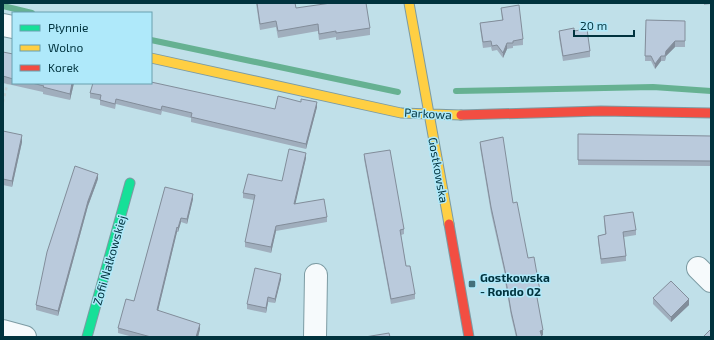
<svg xmlns="http://www.w3.org/2000/svg" width="714" height="340" font-family="'Exo 2',sans-serif">
<style>
.lines{fill:none;stroke-linecap:round;stroke-linejoin:round}
.stream{stroke:#66b192;stroke-width:6}
.street-casing{stroke:#7c9ba3;stroke-width:24}
.fast-casing{stroke:#7c9ba3;stroke-width:11}
.slow-casing{stroke:#7c9ba3;stroke-width:11}
.jam-casing{stroke:#7c9ba3;stroke-width:11}
.path{stroke:#c4d0d3;stroke-width:2.5;stroke-dasharray:3 3;stroke-linecap:butt}
.street{stroke:#f6fafc;stroke-width:22}
.fast{stroke:#16e098;stroke-width:9}
.slow{stroke:#ffcf43;stroke-width:9}
.jam{stroke:#f24e42;stroke-width:9}
.wall{fill:#a0aebd}
.shaded-wall{fill:#828d9a}
.building{fill:#bacadc;stroke:#828d9a}
.poi-dot{fill:#44707a;stroke:#afe9fa;stroke-width:1.5}
.labels{text-anchor:middle;dominant-baseline:central;stroke-width:3;stroke-linejoin:round;paint-order:stroke}
.street-label{font-size:12px;fill:#01333e;stroke:#afe9fa}
.poi-label{font-size:12px;font-weight:bold;fill:#01333e;stroke:#afe9fa;text-anchor:start}
</style>
<rect width="100%" height="100%" fill="#c0e0e9"/>
<g class="lines">
<!-- stream -->
<path class="stream" d="M3,6L32,13
M151,40L398,92
M456,91L653,87L711,91"/>
<!-- street casing -->
<g class="street-casing">
<path id="street" d="M3,25L13,27
M698,268L711,281
M3,331L25,337
M315,337L316,275"/>
</g>
<!-- fast casing -->
<g class="fast-casing">
<path id="fast" d="M87,337L130,183"/>
</g>
<!-- slow casing -->
<g class="slow-casing">
<path id="slow" d="M409,3L449,224
M151,58L401,113L461,115"/>
</g>
<!-- jam casing -->
<g class="jam-casing">
<path id="jam" d="M461,115L601,111L711,113
M449,224L469,337"/>
</g>
<!-- path -->
<path class="path" d="M3,102L8,81"/>
<!-- street -->
<use href="#street" class="street"/>
<!-- fast -->
<use href="#fast" class="fast"/>
<!-- slow -->
<use href="#slow" class="slow"/>
<!-- jam -->
<use href="#jam" class="jam"/>
</g>
<!-- wall -->
<path class="wall" d="M256,3H295L296,8L370,28V35L336,40V37L319,40L318,31L278,38L276,27L260,30Z
M704,3H711V4L704,5Z
M501,8L523,39V45L513,46V48L507,49L503,58L497,50L492,51L491,47L483,48L480,28V23L502,20Z
M646,20L685,21V47H675L666,56L665,61H661L655,69L651,61H645Z
M559,31H574L590,51V57L563,61L559,37Z
M3,52L13,54V83H74L70,100L43,94V92L3,83Z
M90,93L275,109L317,107L306,149L191,122V118L162,111L161,115L116,104L115,109L100,105V100L90,98Z
M3,131L22,142L12,187L3,185Z
M578,134L711,136V166L578,165Z
M480,142L513,203L528,258L540,291V297H537L543,335L542,336V337H516L511,316L505,281V275L491,213L480,147Z
M364,154L404,229V234L401,235L406,266L415,294V299L391,304L364,159Z
M306,158L295,204L327,217V222L276,231L271,253L245,247V242L254,200L243,198V193L282,181Z
M98,179L88,206L58,316L36,310V305Z
M165,187L193,199L187,224L181,222L178,232H177L158,311L200,329L198,337H133L118,333V328L134,301Z
M604,216L636,230V235L624,237L626,256V261L601,264L598,241V236L605,234Z
M281,279L275,303L268,302L266,313L247,309V304Z
M653,298L689,305L671,322L653,304Z"/>
<!-- shaded-wall -->
<path class="shaded-wall" d="M675,41V47L666,56L665,61L666,51Z
M507,43V49L503,58V53Z
M661,56V61L655,69V64Z
M72,83H74L70,100V94Z
M317,102V107L306,149V144Z
M22,135V142L12,187V181Z
M306,153V158L294,210V204Z
M98,174V179L88,206L58,316V311L88,201Z
M193,194V199L187,224V219Z
M181,218V222L178,232V228Z
M276,226V231L271,253V247Z
M177,227V232L157,315V310Z
M281,274V279L275,303V299Z
M268,297V302L266,313V308Z
M689,299V305L671,322V317Z
M200,324V329L198,337H196Z
M543,330V335L540,336V331Z"/>
<!-- building -->
<path class="building" d="M257,3H295L296,8L331,3H366L370,28L336,33V31L319,34L318,24L278,31L276,21L260,24Z
M519,5L523,39L513,41V43H507L503,53L497,45L492,46L491,41L483,42L480,23L503,20L501,8Z
M646,20L685,21V41H675L666,51L665,56H661L655,64L651,56H645Z
M574,28V31L587,29L590,51L563,56L559,31Z
M3,52L13,54V79L3,76Z
M151,82L275,109L278,96L301,102V99L317,102L306,144L191,117L192,113L162,106L161,110L116,99L115,104L100,100L101,95L90,93L93,83H151Z
M32,83H72L70,94L43,87L44,86Z
M3,131L22,135L12,181L3,179Z
M578,134L711,136V161L578,160Z
M503,137L513,203L517,202L528,258L534,257L540,291L536,292L543,330L540,331L542,337H517L511,311L505,275H506L491,207L480,142Z
M289,149L306,153L294,204L324,199L327,217L276,226L271,247L245,242L255,195L243,193L248,174L282,181Z
M390,150L404,229L400,230L406,266H410L415,294L391,299L364,154Z
M75,166L98,174L88,201L58,311L36,305L47,252Z
M165,187L193,194L187,219L181,218L178,228L177,227L157,310L200,324L196,337H151L118,328L126,299L134,301Z
M633,212L636,230L623,232L626,256L601,259L598,236L606,234L604,216Z
M255,268L281,274L275,299L268,297L266,308L247,304Z
M671,281L689,299L671,317L653,298Z
M711,329V337H703Z
M389,333L390,337H365Z"/>
<!-- markers -->
<rect class="poi-dot" x="468" y="280" width="8" height="8" rx="2"/>
<g class="labels">
<!-- street labels -->
<g class="street-label">
<text transform="translate(428 113) rotate(3)">Parkowa</text>
<text transform="translate(439 170) rotate(80)">Gostkowska</text>
<text transform="translate(109 260) rotate(-74)">Zofii Nałkowskiej</text>
</g>
<!-- poi labels -->
<g class="poi-label">
<text x="480" y="277">Gostkowska<tspan x="480" dy="14">- Rondo 02</tspan></text>
</g>
</g>
<!-- border -->
<rect width="714" height="340" fill="none" stroke="#01333e" stroke-width="8"/>
<!-- legend -->
<rect x="12" y="12" width="140" height="72" fill="#afe9fa" stroke="#69a0af"/>
<rect x="20" y="25" width="20" height="6" fill="#16e098" stroke="#69a0af"/>
<text x="48" y="32" font-size="12" fill="#01333e">Płynnie</text>
<rect x="20" y="45" width="20" height="6" fill="#ffcf43" stroke="#69a0af"/>
<text x="48" y="52" font-size="12" fill="#01333e">Wolno</text>
<rect x="20" y="65" width="20" height="6" fill="#f24e42" stroke="#69a0af"/>
<text x="48" y="72" font-size="12" fill="#01333e">Korek</text>
<!-- scale -->
<path d="M574 30v6h60v-6" fill="none" stroke="#01333e" stroke-width="2"/>
<text x="580" y="30" font-size="12" fill="#01333e" stroke="#afe9fa" stroke-width="3" paint-order="stroke">20 m</text>
</svg>
